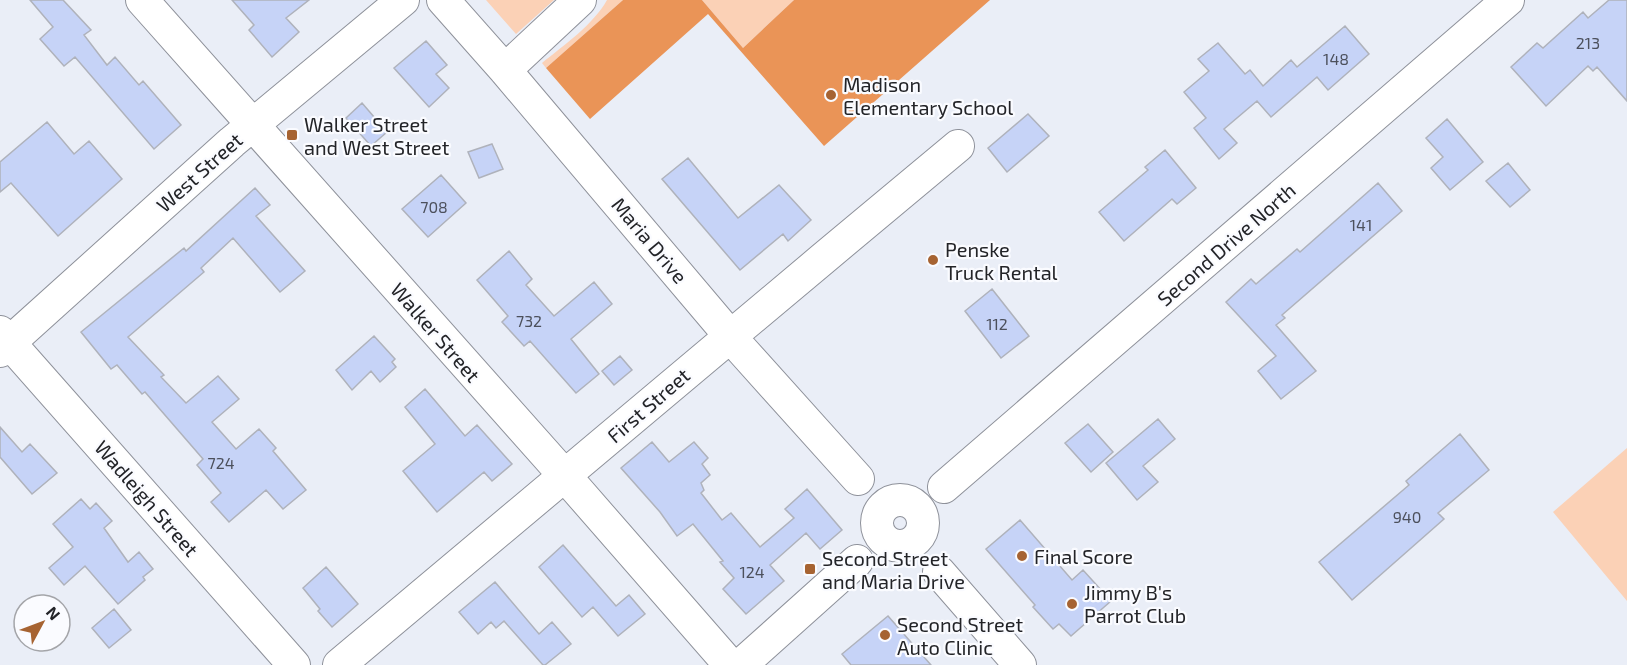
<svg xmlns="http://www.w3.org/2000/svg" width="1627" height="665" font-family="'Exo 2',sans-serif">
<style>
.green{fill:#fbd1b6}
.forest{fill:#ea9457}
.building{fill:#c6d3f7;stroke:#afb2bb;stroke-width:1.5}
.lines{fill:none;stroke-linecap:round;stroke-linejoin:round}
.minor-casing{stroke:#8e919a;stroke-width:34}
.minor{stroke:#fff;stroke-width:32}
.poi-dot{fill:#a66332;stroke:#fafbff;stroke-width:2}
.labels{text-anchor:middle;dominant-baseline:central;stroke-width:4.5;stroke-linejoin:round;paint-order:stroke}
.number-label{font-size:16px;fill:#4c505c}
.poi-label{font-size:20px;fill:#232428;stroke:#fafbff;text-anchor:start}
.street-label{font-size:20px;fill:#232428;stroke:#fafbff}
</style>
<rect width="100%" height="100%" fill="#eaeef7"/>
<!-- green -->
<path class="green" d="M486,0H554L516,34Z
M607,0H623L546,68L542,63C564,45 593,25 607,0Z
M702,0H794L743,48Z
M1627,448V601L1553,512Z"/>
<!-- forest -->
<path class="forest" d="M623,0H702L743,48L794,0H990L824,146L708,14L590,119L546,68Z"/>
<!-- building -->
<path class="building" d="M30,0H63L91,30L84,35L107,65L115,57L139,85L143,81L181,125L154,149L75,57L64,66L40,39L53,27Z
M232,0H309L286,18L299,32L272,57L249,30L254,25Z
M1609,0H1627V101L1597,67L1593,71L1588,66L1546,106L1511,67L1537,43L1543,48L1583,12L1588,18Z
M1345,26L1369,54L1328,90L1317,77L1271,117L1257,101L1224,129L1237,143L1219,159L1194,128L1206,118L1184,92L1209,71L1198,59L1218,43L1245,74L1250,70L1263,86L1291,60L1297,67Z
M426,41L447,65L436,74L449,88L429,107L394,68Z
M362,103L387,132L371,146L346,118Z
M1028,114L1049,136L1007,172L988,148Z
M1447,119L1483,162L1450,190L1431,168L1443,157L1426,138Z
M47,122L74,154L89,141L122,179L58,236L11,183L0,192V162Z
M492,144L503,169L479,178L468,152Z
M1165,150L1196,188L1177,204L1172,199L1124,241L1099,212L1148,170L1145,167Z
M688,158L738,218L779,185L811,220L788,241L783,234L740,270L662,179Z
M1508,163L1530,190L1510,207L1486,181Z
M441,175L466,203L428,237L402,209Z
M1378,183L1402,211L1282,315L1285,318L1276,325L1316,371L1281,399L1258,371L1276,356L1226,302L1251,279L1256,284L1297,249L1300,252Z
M255,188L270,205L256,216L305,271L280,292L233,238L201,268L204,272L128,337L164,375L161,377L186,403L218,376L239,399L212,422L236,449L259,429L276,448L273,451L306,490L283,509L266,490L229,522L211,502L221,493L197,465L203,459L145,392L142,394L117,365L111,369L81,332L184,248L186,251Z
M509,251L532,279L526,285L554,316L594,282L612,304L571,339L599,374L576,393L530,341L524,346L502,322L508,316L477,280Z
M992,289L1029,336L1001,358L965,311Z
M374,336L395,359L392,362L396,367L380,382L371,371L352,390L336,370Z
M620,356L632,370L614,385L602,371Z
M425,389L465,436L477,425L512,464L492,481L484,472L437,512L403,471L435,444L405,407Z
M1158,419L1175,439L1143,466L1158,482L1137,500L1106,463Z
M1088,424L1113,452L1091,472L1065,443Z
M0,427L22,452L30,444L57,473L32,494L0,457Z
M1460,434L1489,470L1438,513L1444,519L1352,600L1319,562L1409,485L1406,481Z
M652,442L669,462L694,442L708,458L702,464L710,475L701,483L704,490L701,493L722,520L731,513L760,547L794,518L785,509L807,489L842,530L820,549L806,533L770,565L784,581L746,614L723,589L734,578L720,562L723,561L693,524L677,536L660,512L621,468Z
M81,499L90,509L96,503L112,521L104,528L128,562L139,552L153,569L143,577L145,580L118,604L85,566L64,585L49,568L73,547L53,524Z
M1020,520L1072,580L1083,570L1111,601L1071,636L1059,624L1053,629L1033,607L1035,605L986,549Z
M563,545L616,606L629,595L645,614L618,636L593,607L582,617L539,567Z
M326,567L358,604L332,627L318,611L320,609L303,588Z
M495,582L539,634L552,622L571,644L545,665H543L504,621L496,628L491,622L478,634L459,612Z
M114,609L131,630L109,648L92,628Z
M888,616L931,665H851L842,654Z"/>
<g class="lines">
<!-- minor casing -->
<g class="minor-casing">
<path id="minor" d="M142,0L565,476L730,665
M443,0L505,70L742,350L858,479
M505,70L580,0
M0,332L294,665
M0,351L232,142L403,0
M944,487L1508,0
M877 523a23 23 0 1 1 46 0a23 23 0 1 1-46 0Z
M939,572L1020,665
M339,665C546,492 751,318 958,146
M741,665L857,561"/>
</g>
<!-- minor -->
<use href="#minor" class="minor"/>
</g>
<!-- markers -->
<g class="poi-dot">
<circle cx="831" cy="95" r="6"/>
<rect x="286" y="129" width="12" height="12" rx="3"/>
<circle cx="933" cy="260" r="6"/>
<circle cx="1022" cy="556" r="6"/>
<rect x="804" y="563" width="12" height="12" rx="3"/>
<circle cx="1072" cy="604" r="6"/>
<circle cx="885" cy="635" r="6"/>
</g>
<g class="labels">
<!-- number labels -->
<g class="number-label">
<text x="1588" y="42">213</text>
<text x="1336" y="58">148</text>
<text x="434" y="206">708</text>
<text x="1361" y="224">141</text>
<text x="529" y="320">732</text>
<text x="997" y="323">112</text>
<text x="221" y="462">724</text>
<text x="1407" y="516">940</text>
<text x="752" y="571">124</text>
</g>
<!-- poi labels -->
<g class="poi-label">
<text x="843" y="84">Madison<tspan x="843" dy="23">Elementary School</tspan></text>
<text x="304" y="124">Walker Street<tspan x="304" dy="23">and West Street</tspan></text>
<text x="945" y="249">Penske<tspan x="945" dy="23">Truck Rental</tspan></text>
<text x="1034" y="556">Final Score</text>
<text x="822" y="558">Second Street<tspan x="822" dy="23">and Maria Drive</tspan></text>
<text x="1084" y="592">Jimmy B's<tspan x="1084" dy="23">Parrot Club</tspan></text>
<text x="897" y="624">Second Street<tspan x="897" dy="23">Auto Clinic</tspan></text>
</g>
<!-- street labels -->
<g class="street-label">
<text transform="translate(199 172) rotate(-42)">West Street</text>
<text transform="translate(650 240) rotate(50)">Maria Drive</text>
<text transform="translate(1226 244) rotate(-41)">Second Drive North</text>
<text transform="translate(436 332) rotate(49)">Walker Street</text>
<text transform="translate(648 405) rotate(-41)">First Street</text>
<text transform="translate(147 498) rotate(49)">Wadleigh Street</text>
</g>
</g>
<!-- north arrow -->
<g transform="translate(42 623) rotate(49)"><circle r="28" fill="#fafbff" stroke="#a4a5a9" stroke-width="1.5"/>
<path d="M0-4.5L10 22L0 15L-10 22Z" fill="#a66332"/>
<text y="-9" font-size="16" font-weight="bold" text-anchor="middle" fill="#232428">N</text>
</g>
</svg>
